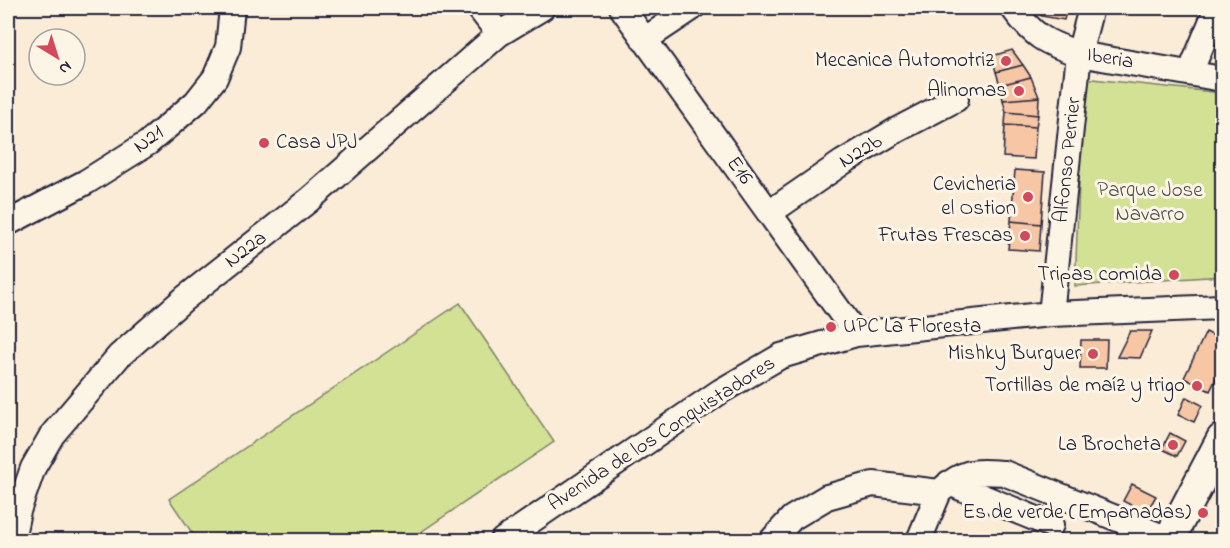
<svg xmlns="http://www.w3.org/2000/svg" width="1230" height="548" font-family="'Indie Flower',sans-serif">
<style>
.green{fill:#d3e195;stroke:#7a8268;stroke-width:1.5}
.building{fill:#f6c6a5;stroke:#22223b;stroke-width:1.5}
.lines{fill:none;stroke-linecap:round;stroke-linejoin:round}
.minor-casing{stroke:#22223b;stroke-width:28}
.major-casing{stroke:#22223b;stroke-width:34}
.minor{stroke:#fcf5e5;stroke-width:24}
.major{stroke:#fcf5e5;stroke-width:30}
.poi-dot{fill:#d1495b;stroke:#fcf5e5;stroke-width:2}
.labels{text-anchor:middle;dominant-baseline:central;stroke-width:6;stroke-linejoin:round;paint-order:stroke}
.street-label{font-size:21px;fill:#22223b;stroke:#fcf5e5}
.poi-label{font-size:21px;fill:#22223b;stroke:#fcf5e5;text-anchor:end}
.park-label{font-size:21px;fill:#4e5252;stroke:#fcf5e5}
</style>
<rect width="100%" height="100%" fill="#fbecd8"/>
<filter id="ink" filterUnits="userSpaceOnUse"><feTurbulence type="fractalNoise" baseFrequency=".0167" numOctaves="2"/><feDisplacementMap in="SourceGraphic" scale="12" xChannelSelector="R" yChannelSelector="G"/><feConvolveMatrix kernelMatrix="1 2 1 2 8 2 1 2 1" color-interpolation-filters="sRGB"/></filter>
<g filter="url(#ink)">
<!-- green -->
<path class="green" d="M1083,78L1222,93V276L1075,286Z
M460,303L554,442L409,540H197L169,499Z"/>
<!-- building -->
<path class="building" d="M1034,8H1067L1064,20L1042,16Z
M1012,50L1023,65L996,72L992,56Z
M1023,65L1031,77L1000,85L996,72Z
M1031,77L1039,97L1003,100L1000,85Z
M1039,97L1038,115L1006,112L1003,100Z
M1006,112L1038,115L1036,127L1005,125Z
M1005,125L1036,127L1034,159L1003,157Z
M1015,170L1045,172L1041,224L1011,221Z
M1011,221L1041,224L1039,251L1008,249Z
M1130,331H1152L1140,358L1117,357Z
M1206,332L1222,340V366L1210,391L1184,378Z
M1081,340H1107L1106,368H1080Z
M1186,397L1202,405L1194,422L1178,415Z
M1170,433L1185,441L1177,456L1162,449Z
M1132,484L1156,496L1146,513L1123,501Z
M1108,533L1123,540H1104Z"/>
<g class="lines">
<!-- minor casing -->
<g class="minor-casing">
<path id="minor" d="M479,8L499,34
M622,8L856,334
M1013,8C1034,37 1045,42 1079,54L1222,79
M644,40L692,8
M1190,73L1217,8
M769,213L843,162L895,131L956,99
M8,223L86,182L148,143L196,102L215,78L228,47L232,8
M1051,314L1079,54L1091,8
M949,483L1051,525
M12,540L18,511L33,468L52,435L119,356L185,298L309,200L499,34L542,8
M503,540L721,391L781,356L856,334L1051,314L1222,307
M772,540L792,518L827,497L873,484L939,492C964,470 972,471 1004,473L1170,540
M919,540L939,492"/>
</g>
<!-- major casing -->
<g class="major-casing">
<path id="major" d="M1169,540L1222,439"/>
</g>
<!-- minor -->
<use href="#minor" class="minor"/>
<!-- major -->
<use href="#major" class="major"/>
</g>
</g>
<!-- markers -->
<g class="poi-dot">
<circle cx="1006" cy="61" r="6"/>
<circle cx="1019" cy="91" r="6"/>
<circle cx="264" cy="143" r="6"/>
<circle cx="1028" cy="197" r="6"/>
<circle cx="1025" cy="236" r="6"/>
<circle cx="1174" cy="275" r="6"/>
<circle cx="831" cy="327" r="6"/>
<circle cx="1093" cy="354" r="6"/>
<circle cx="1197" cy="386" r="6"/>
<circle cx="1173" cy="445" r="6"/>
<circle cx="1203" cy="513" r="6"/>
</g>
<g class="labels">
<!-- street labels -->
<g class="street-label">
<text transform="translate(1110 59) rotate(10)">Iberia</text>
<text transform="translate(149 140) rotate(-37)">N21</text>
<text transform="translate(861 152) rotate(-31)">N22b</text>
<text transform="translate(1068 160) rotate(-84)">Alfonso Perrier</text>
<text transform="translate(739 171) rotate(54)">E16</text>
<text transform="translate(246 250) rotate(-38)">N22a</text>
<text transform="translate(662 434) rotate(-33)">Avenida de los Conquistadores</text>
</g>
<!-- poi labels -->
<g class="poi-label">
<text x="994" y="61">Mecanica Automotriz</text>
<text x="1007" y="91">Alinomas</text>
<text x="276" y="143" text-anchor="start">Casa JPJ</text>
<text x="1016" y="185">Cevicheria<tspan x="1016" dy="24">el Ostion</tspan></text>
<text x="1013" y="236">Frutas Frescas</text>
<text x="1162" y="275">Tripas comida</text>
<text x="843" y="327" text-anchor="start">UPC La Floresta</text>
<text x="1081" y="354">Mishky Burguer</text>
<text x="1185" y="386">Tortillas de maíz y trigo</text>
<text x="1161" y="445">La Brocheta</text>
<text x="1191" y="513">Es de verde (Empanadas)</text>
</g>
<!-- park labels -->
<g class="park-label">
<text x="1150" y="191">Parque Jose<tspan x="1150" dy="24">Navarro</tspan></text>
</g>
</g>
<!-- margin -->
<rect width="1230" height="548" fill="none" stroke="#fcf5e5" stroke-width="30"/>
<rect x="15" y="15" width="1200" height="518" fill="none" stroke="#22223b" stroke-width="2" filter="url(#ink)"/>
<!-- north arrow -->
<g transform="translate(57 57) rotate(142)"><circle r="28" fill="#fcf5e5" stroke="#a5a1a1" stroke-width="1.5"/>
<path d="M0-4.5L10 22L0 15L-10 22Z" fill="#d1495b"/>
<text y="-9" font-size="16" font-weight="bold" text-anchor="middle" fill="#22223b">N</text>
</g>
</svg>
